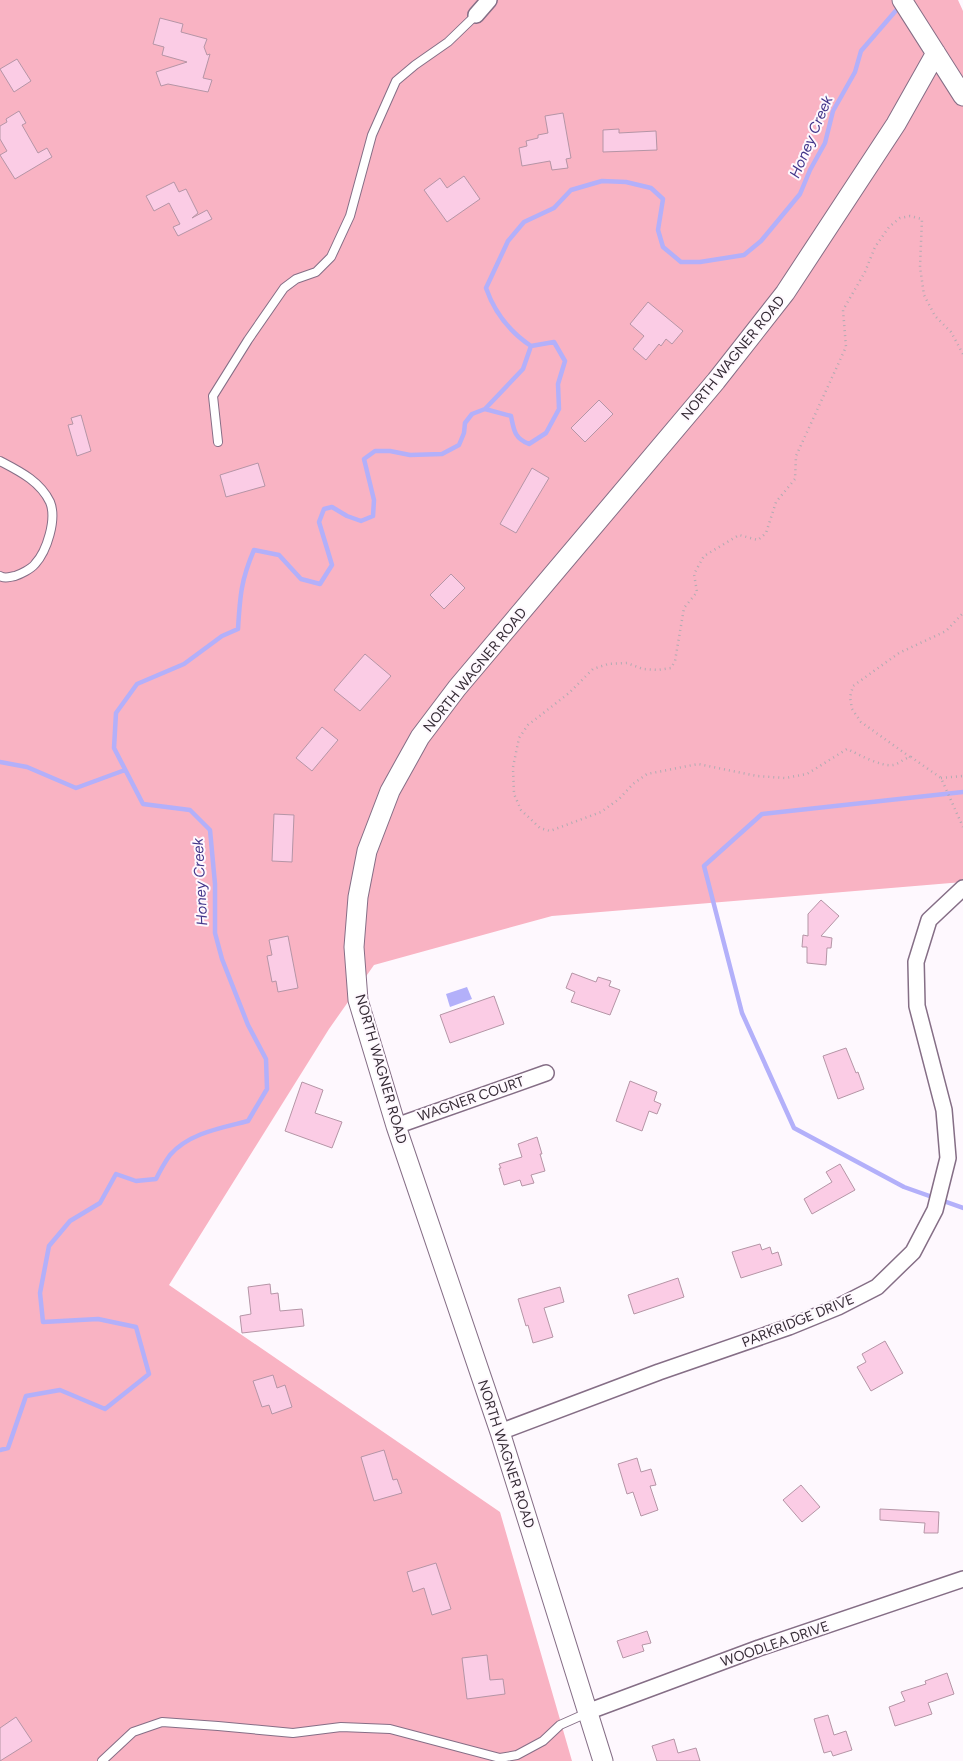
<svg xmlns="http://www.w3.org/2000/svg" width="963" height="1761" font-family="Figtree,sans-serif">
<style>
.forest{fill:#f9b3c3}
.water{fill:#b3b0fa}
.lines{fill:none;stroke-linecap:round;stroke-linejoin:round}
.stream{stroke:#b3b0fa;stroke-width:4.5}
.building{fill:#fbcce5;stroke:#b595a6}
.service-casing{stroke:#856e86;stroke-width:10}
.minor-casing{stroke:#856e86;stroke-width:18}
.tertiary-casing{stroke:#856e86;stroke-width:21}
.path{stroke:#b2abb2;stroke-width:2.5;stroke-dasharray:1 4;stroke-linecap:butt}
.service{stroke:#fff;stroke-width:8}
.minor{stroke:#fff;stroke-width:15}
.tertiary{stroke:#fff;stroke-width:19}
.labels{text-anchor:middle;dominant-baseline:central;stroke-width:4;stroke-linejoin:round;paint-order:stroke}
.street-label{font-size:14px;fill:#362c36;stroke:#fef8fe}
.water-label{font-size:15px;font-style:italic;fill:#43368a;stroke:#fef8fe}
</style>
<rect width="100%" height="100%" fill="#fef8fe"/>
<!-- forest -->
<path class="forest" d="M0,0H958L963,11V882L552,916L374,965L329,1029L169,1285L500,1512L572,1761H0Z"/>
<!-- water -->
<path class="water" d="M467,987L472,999L450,1007L446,994Z"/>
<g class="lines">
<!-- stream -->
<path class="stream" d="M485,409L523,369L531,346
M0,762L27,767L76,788L125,770
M963,792L762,814L704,866L742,1013L794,1128L904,1187L963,1208
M0,1450L8,1448L26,1396L60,1390L105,1409L149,1374L136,1327L98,1319L43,1322L40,1293L49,1246L70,1221L100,1203L116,1174L136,1181L156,1179C160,1171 165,1162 170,1155C189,1133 221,1128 248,1121L267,1089L266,1059L248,1025L222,959L215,933V884L210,830L190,810L143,804L114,748L116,713L137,684L184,664L222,636L238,629C240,596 241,580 254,550L279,555L301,579L320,584L332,565L319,522L324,509L332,507L347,516L361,521L373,516L374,500L364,459L375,451H390L410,455L442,454L459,445L464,433L465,423L472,414L485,409L511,416C514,430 514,438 529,444L546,433L559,409L558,384L565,361L554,342L531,346C510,332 494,311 486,288L508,241L524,222L554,208L571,190L602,181L626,182L651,188L663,199L658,230L663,247L681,262H700L744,255L761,241L800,194L810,170L825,143L833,111L855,72L861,51L899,7"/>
</g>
<!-- building -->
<path class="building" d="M160,18L183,24L181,32L207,39L204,47L207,55L210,54L203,78L212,80L208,92L168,84L161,86L156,72L187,62L162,55L164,47L153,44Z
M17,59L31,81L14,92L0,69Z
M19,111L26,123L22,125L38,153L47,148L52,157L15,179L0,155L7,151L0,139V126L7,122L6,119Z
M563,113L571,158L566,159L568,168L552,170L550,161L522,166L519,148L527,146L526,141L538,138V135L548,133L545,116Z
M619,129V133L656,131L657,150L603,152V130Z
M464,176L480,199L447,222L424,190L440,178L447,188Z
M174,182L179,192L186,189L198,213L192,218L207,210L212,219L178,236L173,227L180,224L169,203L154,211L146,196Z
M648,302L683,331L672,344L666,339L661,346L659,344L646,360L633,349L644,336L630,324Z
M599,400L613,414L585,442L571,428Z
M81,415L91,451L77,456L68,425L73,424L71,418Z
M258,463L265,486L226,497L220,475Z
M532,468L549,478L516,533L500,524Z
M451,574L465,588L444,609L430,595Z
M365,654L391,676L360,711L334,690Z
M322,727L338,740L312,771L296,758Z
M274,814L294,815L292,862L272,861Z
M821,900L839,916L821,936L832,938L831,948H827L826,965L807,963V947H802L803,935L808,936V914Z
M288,936L298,988L278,992L276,981L272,982L267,956L272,955L269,940Z
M572,973L596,982L598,977L611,981L609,986L620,990L610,1015L571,1002L575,992L566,988Z
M494,996L504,1024L450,1043L440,1015Z
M846,1048L856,1073L858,1072L864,1089L838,1099L823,1056Z
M630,1081L657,1092L654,1101L661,1104L657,1114L649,1111L642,1131L616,1121Z
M302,1082L323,1090L315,1113L342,1122L332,1148L285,1131Z
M537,1137L542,1154H540L545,1171L531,1175L534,1183L522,1186L520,1180L504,1185L499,1168H501L499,1164L522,1157L518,1144Z
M840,1164L855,1190L812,1214L804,1199L832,1182L826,1172Z
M760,1244L762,1250L770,1247L772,1254L778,1252L782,1265L741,1278L732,1252Z
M678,1278L684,1297L634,1314L628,1295Z
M270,1284L271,1294L278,1293L280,1311L302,1309L304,1326L242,1333L240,1316L251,1314L248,1287Z
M560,1287L564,1302L544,1308L553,1337L533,1343L528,1325L526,1326L518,1299Z
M885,1341L903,1373L871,1391L857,1367L866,1362L862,1354Z
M273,1375L277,1388L285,1385L292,1407L272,1414L269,1405L262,1407L253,1381Z
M384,1450L393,1480L397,1479L402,1493L374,1501L361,1457Z
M637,1458L641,1472L651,1469L656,1485L650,1486L658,1510L641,1516L633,1492L627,1494L618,1464Z
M801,1485L820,1507L802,1522L783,1500Z
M880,1509L939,1512L938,1533H924L925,1523L880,1520Z
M436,1563L451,1609L432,1615L424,1588L413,1592L407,1572Z
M647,1631L651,1643L642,1645L644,1651L623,1658L617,1641Z
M487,1655L490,1680L503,1679L505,1694L467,1699L462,1658Z
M947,1673L954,1694L928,1703L932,1714L895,1726L889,1707L905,1701L901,1692L926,1684L925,1681Z
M828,1715L834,1735L846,1731L852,1750L833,1756L831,1751L824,1753L814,1719Z
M16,1717L32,1741L0,1761V1728Z
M674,1739L678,1753L696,1748L700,1761H657L652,1746Z"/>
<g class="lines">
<!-- service casing -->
<g class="service-casing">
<path id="service" d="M218,442L213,396L248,340L284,288L296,279L316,272L331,257L350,216L372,135L396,81L415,65L448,42L476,15
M0,461C19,471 40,481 50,502C57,519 47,551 35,564C31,569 21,574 15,576C9,577 5,579 0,576
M102,1761L133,1732L162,1722L218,1726L293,1733L341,1727L390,1729L500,1758L517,1755L543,1741L560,1725L587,1713"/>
</g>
<!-- minor casing -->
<g class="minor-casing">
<path id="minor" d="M476,15L489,0
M396,1126L546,1073
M500,1432L659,1372L789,1327L838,1307L877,1287L913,1252L935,1210L948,1158L944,1110L917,1006L916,962L929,920L963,888
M587,1712L759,1648L963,1579"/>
</g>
<!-- tertiary casing -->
<g class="tertiary-casing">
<path id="tertiary" d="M902,0L963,96
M603,1761L500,1432L396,1126L358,1000L354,947L358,897L367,851L390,791L420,737L457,688L716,381L785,293L896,124L936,53"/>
</g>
<!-- path -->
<path class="path" d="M963,354L951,332L935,316L924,295L920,267L922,219L910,216L900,218L889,227L875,247L865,272L843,310L846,347L796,456L795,479L776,502L766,533L758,540L739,535L704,556L694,574L697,592L684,608L675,661L671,668L658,670L643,669L627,663L608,664L593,669L569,693L528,725L519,738L513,767L514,794L521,810L540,828L550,831L601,812L619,799L633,784L647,774L698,764L757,776L785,778L807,774L847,749C858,754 881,767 893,765C899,764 904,758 911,757L941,778L963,827
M910,757L861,722L852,709L850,697L853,686L899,653L946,631L963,613
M941,778L963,776"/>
<!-- service -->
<use href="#service" class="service"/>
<!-- minor -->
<use href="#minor" class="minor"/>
<!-- tertiary -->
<use href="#tertiary" class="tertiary"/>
</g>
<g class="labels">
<!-- street labels -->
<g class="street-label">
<text transform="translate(733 358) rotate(-51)">NORTH WAGNER ROAD</text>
<text transform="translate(475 670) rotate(-51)">NORTH WAGNER ROAD</text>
<text transform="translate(381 1069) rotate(74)">NORTH WAGNER ROAD</text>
<text transform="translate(471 1099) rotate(-19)">WAGNER COURT</text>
<text transform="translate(798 1321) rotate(-22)">PARKRIDGE DRIVE</text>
<text transform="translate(506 1454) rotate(72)">NORTH WAGNER ROAD</text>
<text transform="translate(775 1644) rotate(-19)">WOODLEA DRIVE</text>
</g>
<!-- water labels -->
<g class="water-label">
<text transform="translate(811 137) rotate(-67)">Honey Creek</text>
<text transform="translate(200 882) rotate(-93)">Honey Creek</text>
</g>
</g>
</svg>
